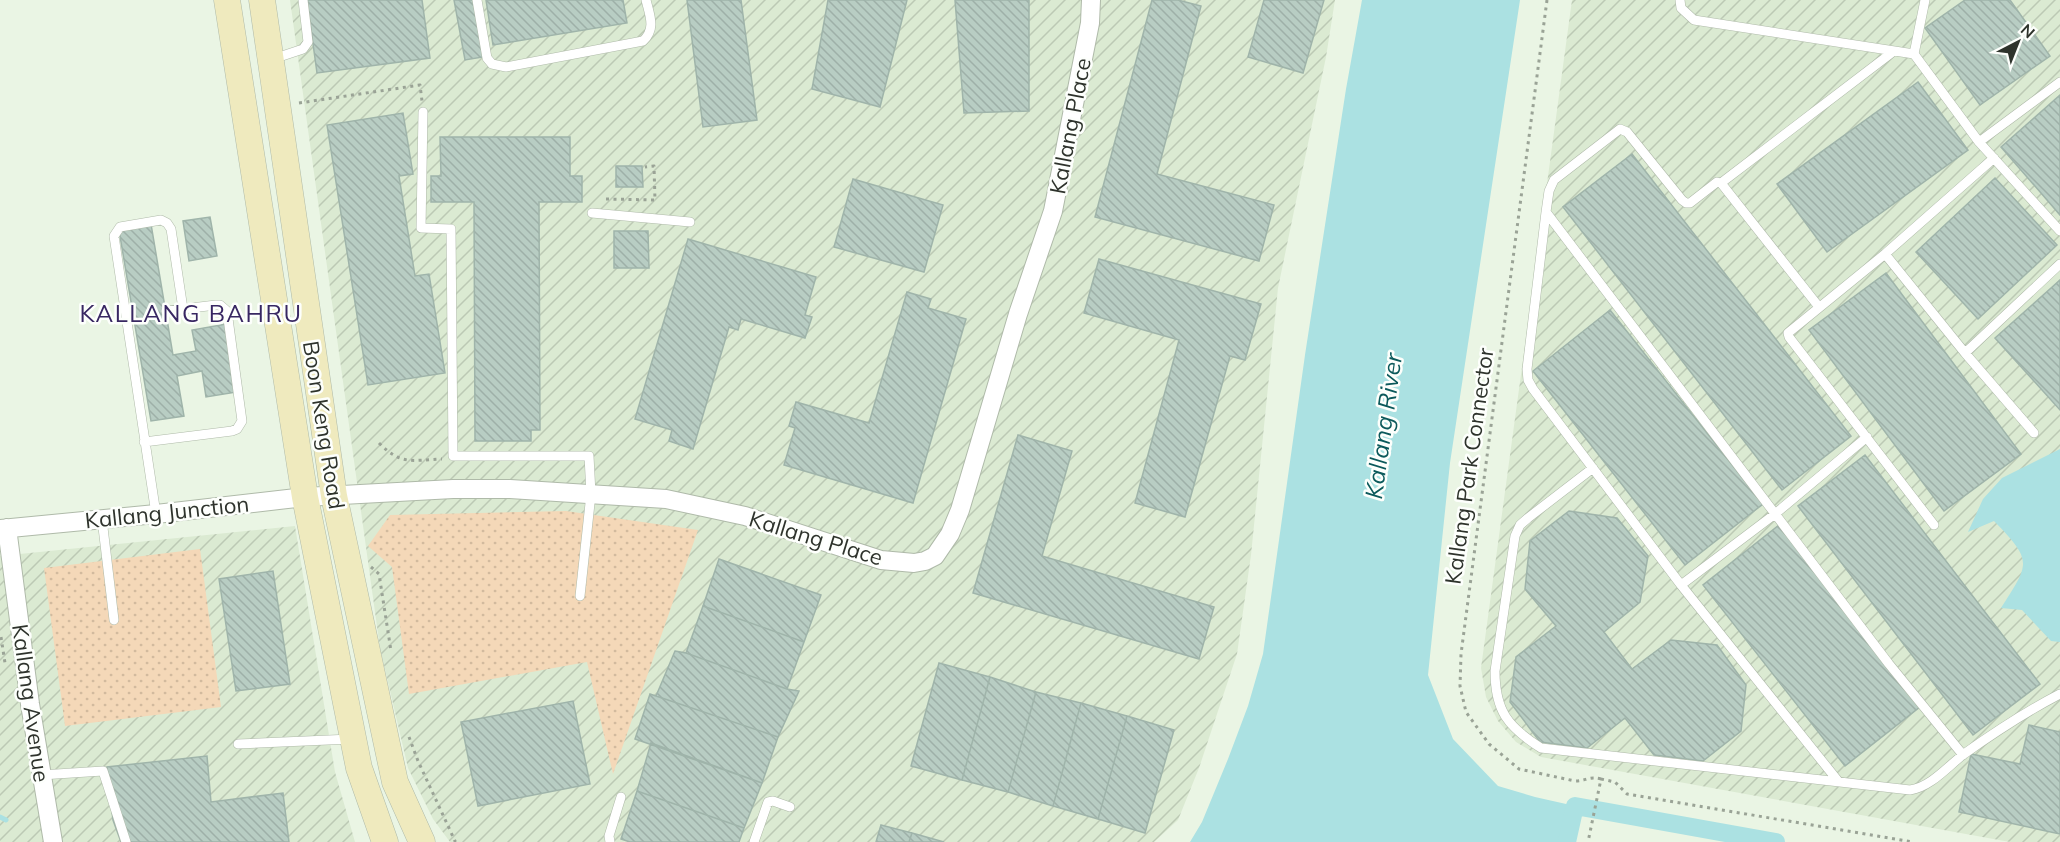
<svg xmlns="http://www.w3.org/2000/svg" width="2060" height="842" font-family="Mulish,sans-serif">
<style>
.industrial{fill:url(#industrial-furrows)}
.grass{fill:url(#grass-dots)}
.water{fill:#abe1e2}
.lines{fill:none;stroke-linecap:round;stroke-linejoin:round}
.stream{stroke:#abe1e2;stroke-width:5}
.canal{stroke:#abe1e2;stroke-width:18}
.building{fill:url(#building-back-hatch);stroke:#9fb4aa;stroke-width:1.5}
.service-casing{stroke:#afbaa9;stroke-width:10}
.minor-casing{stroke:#afbaa9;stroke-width:20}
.secondary-casing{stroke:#afbaa9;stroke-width:27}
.path{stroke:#9aa396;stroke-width:3;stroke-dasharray:3 4.5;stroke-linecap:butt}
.service{stroke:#fff;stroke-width:9}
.minor{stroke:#fff;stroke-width:18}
.secondary{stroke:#efeabe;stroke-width:26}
.labels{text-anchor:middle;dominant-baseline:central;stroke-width:5;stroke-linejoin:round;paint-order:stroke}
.street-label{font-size:22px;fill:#2e332c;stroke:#fdfffc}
.neighbourhood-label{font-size:24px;letter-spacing:1.5px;fill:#382762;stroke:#fdfffc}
.water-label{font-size:24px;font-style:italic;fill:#0b595b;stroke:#fdfffc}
</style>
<defs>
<pattern id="industrial-furrows" width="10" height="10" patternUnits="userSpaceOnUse" patternTransform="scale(1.5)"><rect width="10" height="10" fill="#dbead2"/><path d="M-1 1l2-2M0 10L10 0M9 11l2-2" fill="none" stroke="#bcc9b4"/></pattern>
<pattern id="grass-dots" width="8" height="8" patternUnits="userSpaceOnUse" patternTransform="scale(1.5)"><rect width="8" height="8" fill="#f4d8b8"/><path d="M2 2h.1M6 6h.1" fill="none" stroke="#d2ba9e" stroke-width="1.8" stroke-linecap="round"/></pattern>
<pattern id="building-back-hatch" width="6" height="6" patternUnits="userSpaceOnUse" patternTransform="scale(1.5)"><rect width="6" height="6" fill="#b8cdc3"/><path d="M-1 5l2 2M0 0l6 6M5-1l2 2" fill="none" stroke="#9eb0a8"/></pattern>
</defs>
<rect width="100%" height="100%" fill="#eaf5e4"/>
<!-- industrial -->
<path class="industrial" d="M290,0H1335L1326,57L1278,288L1251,555L1237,654L1199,768L1178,820L1154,842H450L433,819L408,768L380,648Z
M1572,0H2060V842H2010L1541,757L1516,742L1498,721L1486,697L1481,668Z
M295,526L335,772L355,842H0V556Z"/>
<!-- grass -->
<path class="grass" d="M566,511L698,530L613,774L587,662L409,694L392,567L368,546L390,515Z
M200,549L221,707L65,726L44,568Z"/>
<!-- water -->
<path class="water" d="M1362,0H1520L1450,463L1428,675L1453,739L1498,786L1535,797L1575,806L1567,842H1190L1202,822L1228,759L1248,706L1263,654L1305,355L1346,89Z
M2060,449V642L2051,641L2022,610L2001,608C2030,563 2033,561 1994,521L1968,532L1983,499L2002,478Z"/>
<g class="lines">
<!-- stream -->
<path class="stream" d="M0,817L6,820"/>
<!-- canal -->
<path class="canal" d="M1567,842L1575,806L1776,842"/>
</g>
<!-- building -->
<path class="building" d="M307,0H422L430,58L317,73Z
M454,0H473L483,57L465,60Z
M486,0H623L627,23L493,45Z
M687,0H741L757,120L703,127Z
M828,0H907L880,107L812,89Z
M955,0H1029V111L964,113Z
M1152,0H1178L1201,6L1157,174L1274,205L1259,261L1095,217Z
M1264,0H1324L1303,73L1248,57Z
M1965,0H2010L2050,56L1980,105L1925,28Z
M1918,82L1968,150L1827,252L1777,184Z
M2060,95V215L2001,147Z
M403,113L413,174L399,176L415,276L429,274L445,373L368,385L327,125Z
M440,137H570V176H582V202H539L540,430H531V441H475L474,202H431V176H441Z
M1632,154L1851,436L1782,490L1563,207Z
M616,166H642L643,187H616Z
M1995,178L2057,245L1978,319L1916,252Z
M853,179L943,205L924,272L834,247Z
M210,217L217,256L189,261L183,221Z
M151,224L173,355L196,351L192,330L226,324L237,392L206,397L202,371L177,376L184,416L151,421L119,230Z
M614,231H648L649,268H614Z
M688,239L816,277L805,315L812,317L805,338L741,319L738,330L729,327L693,449L669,441L672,430L635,419Z
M1099,259L1261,304L1245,360L1230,356L1185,517L1135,503L1179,340L1084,313Z
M1886,273L2021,454L1944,511L1809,330Z
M2060,280V410L1995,338Z
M907,292L931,299L928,308L966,319L913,503L784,465L795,428L789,426L796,402L869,423Z
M1610,310L1763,504L1685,565L1533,371Z
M1018,435L1072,451L1042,556L1214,607L1199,659L973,593Z
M1865,455L2040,684L1973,735L1798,506Z
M1569,511L1617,518L1648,556L1640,602L1604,632L1632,669L1671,640L1717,645L1746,685L1741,731L1703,761L1654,755L1625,718L1587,748L1540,742L1510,702L1516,657L1556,626L1525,589L1530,541Z
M1779,525L1921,706L1845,766L1703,585Z
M719,559L821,595L804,642L703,606Z
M273,571L290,684L236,691L219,579Z
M703,606L804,642L787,689L686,653Z
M675,651L686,653L787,689L799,691L778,737L656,696Z
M939,663L990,677L962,780L911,766Z
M990,677L1036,692L1008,792L962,780Z
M1036,692L1081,703L1053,806L1008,792Z
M650,694L778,737L762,783L635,739Z
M573,701L590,784L478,806L461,722Z
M1081,703L1127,716L1098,819L1053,806Z
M1127,716L1174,730L1145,833L1098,819Z
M2029,725L2060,732V834L1959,812L1971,754L2020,764Z
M651,743L762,783L744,828L637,791Z
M207,756L211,802L283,793L289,842H121L113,820L107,767Z
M637,791L744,828L739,842H630L621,839Z
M881,825L912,833L909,842H876Z
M912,833L944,842H909Z"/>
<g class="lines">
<!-- service casing -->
<g class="service-casing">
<path id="service" d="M477,0L487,58L492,64L506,67L643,41C656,29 650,16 646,0
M1680,0L1681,8L1694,20L1914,54L1979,142L2060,231
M1914,54L1925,0
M273,59L303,49L308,42L303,0
M423,112L421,228L451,229L453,456H589L591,494L580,596
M1979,142L2060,82
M1721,183L1819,307
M1546,212L1889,664L1963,755
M592,213L690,222
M1885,254L1965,353L2034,433
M1965,353L2060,264
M144,442L232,431L237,429L242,421L227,311L220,305H216L166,311
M1593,468L1528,518L1520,525L1515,536L1495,671C1495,711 1508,727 1541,748L1910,790C1931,787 1948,766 1964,754C1995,732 2027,711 2060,694
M156,514L114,236L120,227L161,220L167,223L171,229L183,309
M102,519L114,620
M1934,525L1789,337L1788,333L1885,254L1994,158
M1681,585L1775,514L1867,437
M238,744L351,739
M41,775L103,771L126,842
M1838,781L1681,585L1533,389L1528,380L1527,369L1546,212L1549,191L1554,180L1620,129L1627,132L1682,200L1686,203H1690L1717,182L1721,183L1894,51
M610,842L609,836L621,797
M754,842L768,802L773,801L790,807"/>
</g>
<!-- minor casing -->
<g class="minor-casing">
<path id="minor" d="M7,528L30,704L53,842
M0,529L156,514L305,497L453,489H510L666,499L745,516L881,560L914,563L925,561L935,556L950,534L960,510L1018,314L1053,211L1090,23L1091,0"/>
</g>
<!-- secondary casing -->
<g class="secondary-casing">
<path id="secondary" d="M227,0L305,497L359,768L385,842
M262,0L334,496L395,782L422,842"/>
</g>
<!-- path -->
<path class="path" d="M1547,0L1461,654L1460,686L1466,712L1489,744L1519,769L1575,781C1586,781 1589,776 1601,779L1588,842
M299,103L420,85L422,101
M606,199L655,200L654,166L645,167
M379,443C402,466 411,460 442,459
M371,567L379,574L391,651
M1,637L5,663
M409,737L418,761L455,841L454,842
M1601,779L1615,782L1627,794L1913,842"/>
<!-- service -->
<use href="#service" class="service"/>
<!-- minor -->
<use href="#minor" class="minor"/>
<!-- secondary -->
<use href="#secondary" class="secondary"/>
</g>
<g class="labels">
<!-- street labels -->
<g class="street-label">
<text transform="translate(1070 126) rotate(-79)">Kallang Place</text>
<text transform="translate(324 425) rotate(81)">Boon Keng Road</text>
<text transform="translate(1469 466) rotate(-82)">Kallang Park Connector</text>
<text transform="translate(167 512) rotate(-6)">Kallang Junction</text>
<text transform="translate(816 538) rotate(17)">Kallang Place</text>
<text transform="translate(31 703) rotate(82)">Kallang Avenue</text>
</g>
<!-- neighbourhood labels -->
<g class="neighbourhood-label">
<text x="191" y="313">KALLANG BAHRU</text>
</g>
<!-- water labels -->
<g class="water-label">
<text transform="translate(1383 426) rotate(-82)">Kallang River</text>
</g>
</g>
<!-- north arrow -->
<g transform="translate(2018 42) rotate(42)" stroke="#fdfffc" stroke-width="4.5" paint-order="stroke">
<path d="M0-4.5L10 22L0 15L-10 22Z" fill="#2e332c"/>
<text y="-9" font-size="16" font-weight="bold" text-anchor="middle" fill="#2e332c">N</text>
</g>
</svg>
